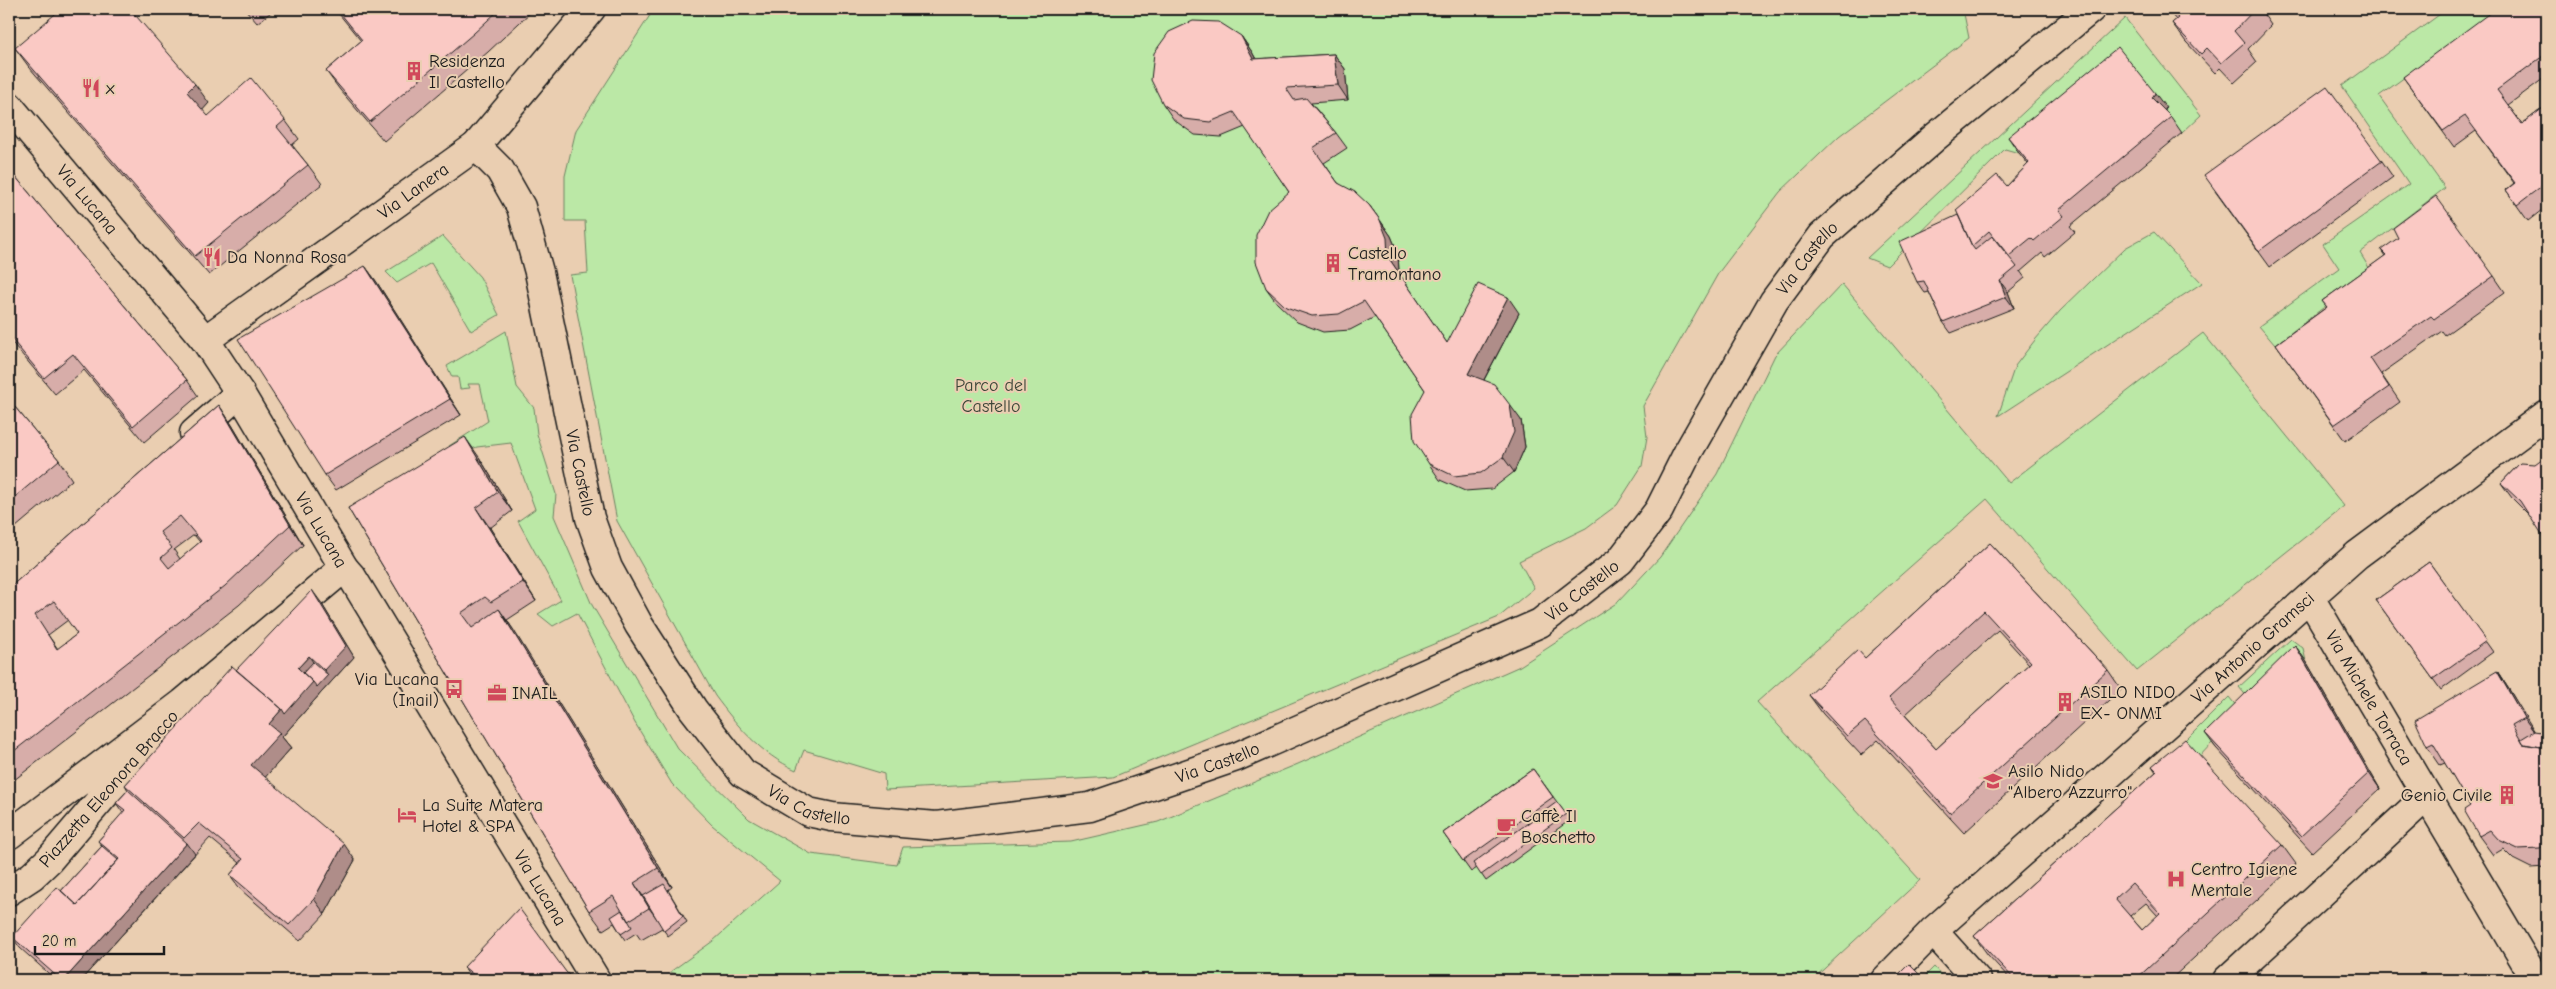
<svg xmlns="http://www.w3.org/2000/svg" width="2556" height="989" font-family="'Comic Neue',sans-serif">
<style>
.green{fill:#bbe8a6;stroke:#6c8261}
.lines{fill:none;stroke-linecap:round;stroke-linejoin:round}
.pedestrian-casing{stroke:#1c1c1c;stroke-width:31}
.minor-casing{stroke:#1c1c1c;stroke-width:31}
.tertiary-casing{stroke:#1c1c1c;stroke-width:31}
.pedestrian{stroke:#eaceb1;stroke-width:28}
.minor{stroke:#eaceb1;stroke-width:28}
.tertiary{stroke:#eaceb1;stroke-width:28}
.wall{fill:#d7ada9;stroke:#1c1c1c;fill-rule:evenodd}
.shaded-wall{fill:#af8d89;stroke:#1c1c1c}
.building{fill:#fac9c4;stroke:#1c1c1c;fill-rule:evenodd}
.labels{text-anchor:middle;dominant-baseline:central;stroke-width:4;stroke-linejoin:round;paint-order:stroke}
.poi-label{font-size:18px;fill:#1c1c1c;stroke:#eaceb1;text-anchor:start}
.street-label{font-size:18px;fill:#1c1c1c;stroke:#eaceb1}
.park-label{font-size:18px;fill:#3c4538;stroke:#eaceb1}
</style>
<rect width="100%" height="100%" fill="#eaceb1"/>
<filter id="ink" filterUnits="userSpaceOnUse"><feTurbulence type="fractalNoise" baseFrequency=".02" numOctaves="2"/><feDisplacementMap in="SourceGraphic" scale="10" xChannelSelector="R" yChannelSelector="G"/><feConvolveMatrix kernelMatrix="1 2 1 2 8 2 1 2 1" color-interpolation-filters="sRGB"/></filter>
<g filter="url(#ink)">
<!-- green -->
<path class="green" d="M654,9H1972L1964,14L1969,38L1839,136L1780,192L1719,272L1643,406L1647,437L1642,466L1617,505L1586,528L1519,561L1534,588L1499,617L1113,777L885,790L884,774L804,750L796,770C761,754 738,727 715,696L617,521L570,275L588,273L585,221H565V176L576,130Z
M2447,9H2498L2379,96L2445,188L2360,253L2371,271L2275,345L2259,326L2339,268L2323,244L2409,184L2342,86Z
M2125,18L2201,115L2182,133L2163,113L2019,153L2005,149L1887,266L1867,258Z
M2154,232L2202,283L1998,416L2015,366L2035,340L2060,311L2125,248Z
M443,236L480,277L499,315L471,331L431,263L397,283L386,272Z
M1842,284L2009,483L2203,333L2344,506L2137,671L1987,499L1757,702L1920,880L1812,980H699L670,972L713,941L780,881L712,825L672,784L635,723L577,613L553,626L538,614L561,600L518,521L535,509L511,443L477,447L459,454L449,446L488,421L480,384H468L470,388L460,389L458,377H452L447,366L506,331L517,387L534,408L537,434L556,494L554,516L592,605L677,748L749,819L811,854L897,865L903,847L1071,842L1158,822L1298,764L1520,666L1618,602L1660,557L1717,474L1775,355Z
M2291,639L2303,648L2306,661L2257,709L2239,687Z
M2229,697L2247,719L2216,748L2212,743L2198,758L2156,770Z
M1934,967L1946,980H1921Z"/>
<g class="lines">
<!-- pedestrian casing -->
<g class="pedestrian-casing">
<path id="pedestrian" d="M194,433L240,393"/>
</g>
<!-- minor casing -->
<g class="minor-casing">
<g id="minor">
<path id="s1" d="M476,146L500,170L521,207L539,272L590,518L608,568L639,625L693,709L743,773L808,812L832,817L936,826L1090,807L1236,757L1540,623L1620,561L1659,510L1688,452L1774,301L1822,236L1934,138L2091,9"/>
<path id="s2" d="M205,340L476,146L591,9"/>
<path id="s3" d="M2310,598L2536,980"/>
<path d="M9,835L183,703L344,568"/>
<path d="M9,891L32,876L49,860L148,744"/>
<path d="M1933,931L1977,980"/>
<path id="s4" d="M1885,980L1933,931L2357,555L2547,414"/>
<path d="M2227,980L2427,796"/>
</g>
</g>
<!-- tertiary casing -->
<g class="tertiary-casing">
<g id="tertiary">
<path id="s5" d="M9,106L205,340L240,393L344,568L352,577L596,980"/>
</g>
</g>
<!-- pedestrian -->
<use href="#pedestrian" class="pedestrian"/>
<!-- minor -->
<use href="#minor" class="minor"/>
<!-- tertiary -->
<use href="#tertiary" class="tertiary"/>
</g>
<!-- wall -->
<path class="wall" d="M245,9H275L257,23Z
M335,9H534L488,52L384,141L340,90L326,71L361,41Z
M2167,9H2261H2260L2271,25L2248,49L2257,62L2234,83L2220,68L2215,73L2186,42L2172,23L2176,20Z
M2547,9V76L2508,105L2522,124L2547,105V206L2528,221L2506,190L2514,183L2476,131L2454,147L2403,77Z
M1241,36L1252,52L1256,59L1334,54L1345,69L1348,100L1311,103L1336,133L1347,148L1324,163L1338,183L1369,205L1380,220L1391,236L1398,253L1399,273L1447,343L1519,313L1484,380L1521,420L1525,447L1514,472L1492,489L1465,491L1440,480L1429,464L1425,390L1375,317L1350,330L1323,332L1297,322L1277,303L1266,288L1289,192L1245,127L1221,137L1195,135L1174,120L1163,104Z
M15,48L209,103L202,110L208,116L285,120L299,139L292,145L308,165L322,184L209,275L29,67Z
M2166,108L2165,111L2171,117L2182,133L2070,226L2075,232L2045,257L2042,253L2020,272V271L2025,278L2008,292L2014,308L1951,333L1943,322L1929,292L1925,293L1917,282L1958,215L2007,186L2028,164L2019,153L2008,137Z
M2382,161L2393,177L2270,267L2215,191Z
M9,169L187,380L198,396L144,442L84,370L55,394L9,339Z
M2381,250L2494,276L2505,292L2445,335L2442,331L2381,374L2400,402L2345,441L2276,344L2327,307L2322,301L2385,256Z
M365,266L376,281L461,415L336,490L325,475Z
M9,400L59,460L72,480L9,533Z
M219,405L232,425L303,545L239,605L9,784V588ZM194,535L200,542L180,559L174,550ZM68,620L77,634L58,649L48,635Z
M479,457L512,511L490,528L536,601L507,620L672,887L668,890L687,922L668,936L662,928L641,940L636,933L625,940L614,923L603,930L589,911L348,508Z
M2520,463L2529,515L2512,498L2501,483Z
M1990,543L2108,670L2121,689L1964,833L1878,740L1861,755L1823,714L1809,695L1865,658ZM1998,630L2029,664L1936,749L1905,715Z
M2429,562L2493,652L2441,690L2376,600Z
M320,601L354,657L321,693L282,737L291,748L265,777L355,860L325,914L300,941L241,890L230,875L240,863L210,838L81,980H56L20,948L12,937L61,891L102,846L98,841L123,813L116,803L128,790L125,785L236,670Z
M2306,661L2380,789L2312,852L2216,748L2205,733Z
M2497,671L2510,691L2534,732L2547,733V867L2531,868L2513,859L2503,849L2493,855L2479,836L2470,806L2445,763L2440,765L2427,746Z
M2152,766L2282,845L2296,864L2170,980H2011L1988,955L1974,936L2156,772ZM2146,903L2158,916L2142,930L2130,916Z
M1533,769L1570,820L1486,881L1477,868L1471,872L1443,833Z
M464,967L566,972L574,980H473Z"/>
<!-- shaded-wall -->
<path class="shaded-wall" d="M1241,36L1252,52L1264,75L1253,59Z
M1334,54L1345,69L1348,100L1338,85Z
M195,84L209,103L201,112L187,92Z
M2155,93L2166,108L2163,113L2152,98Z
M1369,205L1391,236L1398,253L1399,273L1388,257Z
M365,266L376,281L461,415L450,399Z
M2000,281L2008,292L2014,308L2006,297Z
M1508,297L1519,313L1479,389L1468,374Z
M219,405L232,425L303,545L290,525Z
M1510,405L1521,420L1525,447L1514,472L1503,457Z
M465,437L479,457L512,511L498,492Z
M476,508L490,528L536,601L523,582Z
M312,590L320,601L354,657L321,693L282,737L291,748L262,781L251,765L269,724L282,709L313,682L328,675L324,670Z
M499,609L513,629L672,887L658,868Z
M2295,645L2306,661L2380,789L2369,773Z
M309,656L317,668L307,678L298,668Z
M2497,671L2510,691L2538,737L2524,718Z
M187,843L195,854L81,980H64Z
M344,844L355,860L325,914L314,899Z
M634,883L647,902L663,927L649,908Z"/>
<!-- building -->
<path class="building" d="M61,9H130L195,84L187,92L208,116L251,78L285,120L277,127L308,165L195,256L15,48Z
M337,9H500L474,33L370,122L326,71L362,40Z
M2170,9H2255L2234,31L2244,43L2221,63L2207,48L2201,54L2172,23L2178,18Z
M2495,9H2547V53L2497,90L2522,124L2547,105V182L2517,205L2506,190L2515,183L2465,116L2443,131L2403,77Z
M1193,21L1219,22L1241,36L1253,59L1334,54L1338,85L1286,88L1294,100L1306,98L1336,133L1313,148L1338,183L1355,192L1369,205L1380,220L1387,238L1388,257L1447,343L1478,284L1508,297L1468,374L1494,384L1510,405L1514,432L1503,457L1481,473L1454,476L1429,464L1414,441L1412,414L1425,390L1364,301L1339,314L1312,316L1286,307L1266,288L1256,262V235L1268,210L1289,192L1234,112L1210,122L1184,119L1163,104L1151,80L1154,53L1169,32Z
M2118,47L2155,93L2152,98L2171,117L2059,210L2064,216L2034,241L2031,238L2009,256L1989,231L1972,246L1956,210L1997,175L2007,186L2029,163L2008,137Z
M2327,86L2382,161L2259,251L2204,175Z
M9,169L187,380L133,426L73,354L44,378L9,336V278L10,277L9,276Z
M2436,196L2494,276L2434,319L2431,316L2370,358L2389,387L2334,425L2276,344L2327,307L2322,301L2386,255L2381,250L2398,238L2393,228Z
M1958,215L1972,246L1975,250L1992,236L2017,267L2000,281L2006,297L1943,322L1924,281L1917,282L1899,242Z
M365,266L450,399L325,475L238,339Z
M9,400L59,460L9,502Z
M219,405L290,525L225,586L9,755V588ZM180,516L201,541L169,568L161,558L172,548L160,532ZM54,601L77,634L57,649L35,615Z
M465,437L498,492L476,508L523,582L491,602L485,597L461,613L472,628L499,609L658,868L634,883L649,908L628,921L613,896L589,911L348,508Z
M2547,455V543L2520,501L2501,483L2520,463L2535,464Z
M1990,543L2108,670L1950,813L1865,721L1847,736L1809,695L1858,650L1865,658ZM1984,611L2031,662L1936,749L1889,698Z
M2429,562L2486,641L2433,679L2376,600Z
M312,590L346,646L324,670L309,656L298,668L313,682L285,714L282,709L236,670Z
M2295,645L2369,773L2301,836L2205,733Z
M313,662L328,675L317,687L313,682L303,673Z
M232,666L282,709L269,724L280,733L251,765L344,844L314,899L289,925L230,875L243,859L199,823L184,838L125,785Z
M2497,671L2524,718L2512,725L2523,744L2547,748V843L2540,848L2518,849L2499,840L2490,830L2479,836L2464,810L2470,806L2433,743L2427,746L2415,720Z
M2534,731L2547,733V748L2524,744L2521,739Z
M2185,739L2282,845L2135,980H2015L1974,936L2157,771L2152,766ZM2132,883L2160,913L2142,930L2115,899Z
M1533,769L1553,797L1463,861L1443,833Z
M128,790L187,843L64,980H61L12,937L57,887L77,905L119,859L98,841L125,810L116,803Z
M1557,802L1566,814L1481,875L1473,863Z
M102,846L118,860L77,905L61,891Z
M664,884L683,916L664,931L643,896Z
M519,908L566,972L574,980H480L464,967Z
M622,910L632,927L621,934L611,917Z
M1909,964L1925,980H1893Z"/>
</g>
<!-- icons -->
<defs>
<g id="building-bare" transform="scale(1.5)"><path d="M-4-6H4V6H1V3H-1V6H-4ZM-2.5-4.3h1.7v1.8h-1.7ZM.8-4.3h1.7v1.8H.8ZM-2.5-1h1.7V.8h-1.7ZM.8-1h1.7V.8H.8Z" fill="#d1495b" stroke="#eaceb1" stroke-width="2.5" paint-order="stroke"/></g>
<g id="restaurant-bare" transform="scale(1.5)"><path d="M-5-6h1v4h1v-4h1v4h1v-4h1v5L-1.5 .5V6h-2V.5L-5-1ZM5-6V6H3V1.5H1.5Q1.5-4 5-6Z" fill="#d1495b" stroke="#eaceb1" stroke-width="2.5" paint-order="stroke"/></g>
<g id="bus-bare" transform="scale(1.5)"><path d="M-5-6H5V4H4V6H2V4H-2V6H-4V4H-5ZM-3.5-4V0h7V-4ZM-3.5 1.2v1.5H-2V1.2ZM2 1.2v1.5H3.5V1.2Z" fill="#d1495b" stroke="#eaceb1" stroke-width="2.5" paint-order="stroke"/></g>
<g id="office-bare" transform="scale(1.5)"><path d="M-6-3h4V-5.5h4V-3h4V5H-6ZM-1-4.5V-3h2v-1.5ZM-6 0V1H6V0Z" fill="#d1495b" stroke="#eaceb1" stroke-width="2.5" paint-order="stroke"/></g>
<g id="school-bare" transform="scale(1.5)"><path d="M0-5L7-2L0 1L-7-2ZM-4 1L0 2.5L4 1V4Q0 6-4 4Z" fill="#d1495b" stroke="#eaceb1" stroke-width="2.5" paint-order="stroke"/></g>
<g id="hotel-bare" transform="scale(1.5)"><path d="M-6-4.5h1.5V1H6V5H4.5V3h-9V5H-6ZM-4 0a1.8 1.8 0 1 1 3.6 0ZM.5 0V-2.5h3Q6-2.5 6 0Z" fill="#d1495b" stroke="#eaceb1" stroke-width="2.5" paint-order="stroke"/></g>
<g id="cafe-bare" transform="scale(1.5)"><path d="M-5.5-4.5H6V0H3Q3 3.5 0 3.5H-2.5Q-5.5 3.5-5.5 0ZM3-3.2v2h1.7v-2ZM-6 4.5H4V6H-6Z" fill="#d1495b" stroke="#eaceb1" stroke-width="2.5" paint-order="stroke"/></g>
<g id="hospital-bare" transform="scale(1.5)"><path d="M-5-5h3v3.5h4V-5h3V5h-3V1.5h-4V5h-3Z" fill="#d1495b" stroke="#eaceb1" stroke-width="2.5" paint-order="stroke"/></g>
</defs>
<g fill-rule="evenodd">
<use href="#building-bare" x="414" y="71"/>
<use href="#restaurant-bare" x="91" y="88"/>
<use href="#restaurant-bare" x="212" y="257"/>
<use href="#building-bare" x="1333" y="263"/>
<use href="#bus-bare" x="454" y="689"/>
<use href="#office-bare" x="497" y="693"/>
<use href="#building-bare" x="2065" y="702"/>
<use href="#school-bare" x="1993" y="781"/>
<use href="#building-bare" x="2507" y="795"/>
<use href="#hotel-bare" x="407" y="815"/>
<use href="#cafe-bare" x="1506" y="826"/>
<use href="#hospital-bare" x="2176" y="879"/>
</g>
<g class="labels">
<!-- poi labels -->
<g class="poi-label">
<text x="429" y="61">Residenza<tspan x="429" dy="21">Il Castello</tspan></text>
<text x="106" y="88">x</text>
<text x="1348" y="253">Castello<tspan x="1348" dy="21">Tramontano</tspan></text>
<text x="227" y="257">Da Nonna Rosa</text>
<text x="439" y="679" text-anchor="end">Via Lucana<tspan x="439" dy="21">(Inail)</tspan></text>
<text x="2080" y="692">ASILO NIDO<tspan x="2080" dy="21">EX- ONMI</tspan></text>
<text x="512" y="693">INAIL</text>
<text x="2008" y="771">Asilo Nido<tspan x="2008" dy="21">"Albero Azzurro"</tspan></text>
<text x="2492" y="795" text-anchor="end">Genio Civile</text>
<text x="422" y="805">La Suite Matera<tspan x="422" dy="21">Hotel &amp; SPA</tspan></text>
<text x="1521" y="816">Caffè Il<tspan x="1521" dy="21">Boschetto</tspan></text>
<text x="2191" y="869">Centro Igiene<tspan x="2191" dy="21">Mentale</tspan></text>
</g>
<!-- street labels -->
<g class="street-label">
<text stroke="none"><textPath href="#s2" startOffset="256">Via Lanera</textPath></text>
<text stroke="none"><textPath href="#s5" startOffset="122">Via Lucana</textPath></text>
<text stroke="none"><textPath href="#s1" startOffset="1999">Via Castello</textPath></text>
<text stroke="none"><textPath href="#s1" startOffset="349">Via Castello</textPath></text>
<text stroke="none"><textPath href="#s5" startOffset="528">Via Lucana</textPath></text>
<text stroke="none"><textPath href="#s1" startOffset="1594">Via Castello</textPath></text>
<text stroke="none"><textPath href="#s4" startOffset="496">Via Antonio Gramsci</textPath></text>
<text stroke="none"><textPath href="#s3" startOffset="116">Via Michele Torraca</textPath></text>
<text stroke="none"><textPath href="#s1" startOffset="1189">Via Castello</textPath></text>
<text transform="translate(109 789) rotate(-49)">Piazzetta Eleonora Bracco</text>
<text stroke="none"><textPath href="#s1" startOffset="769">Via Castello</textPath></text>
<text stroke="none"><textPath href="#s5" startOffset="948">Via Lucana</textPath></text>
</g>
<!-- park labels -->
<g class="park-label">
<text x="991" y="385">Parco del<tspan x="991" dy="21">Castello</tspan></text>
</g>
</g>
<!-- margin -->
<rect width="2556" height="989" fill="none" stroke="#eaceb1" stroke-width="30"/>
<rect x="15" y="15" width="2526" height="959" fill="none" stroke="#1c1c1c" stroke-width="2" filter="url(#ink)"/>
<!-- scale -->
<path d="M35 946v8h129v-8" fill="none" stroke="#1c1c1c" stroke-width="2.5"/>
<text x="42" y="946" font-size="15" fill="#1c1c1c" stroke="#eaceb1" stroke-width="4" paint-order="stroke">20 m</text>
</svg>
